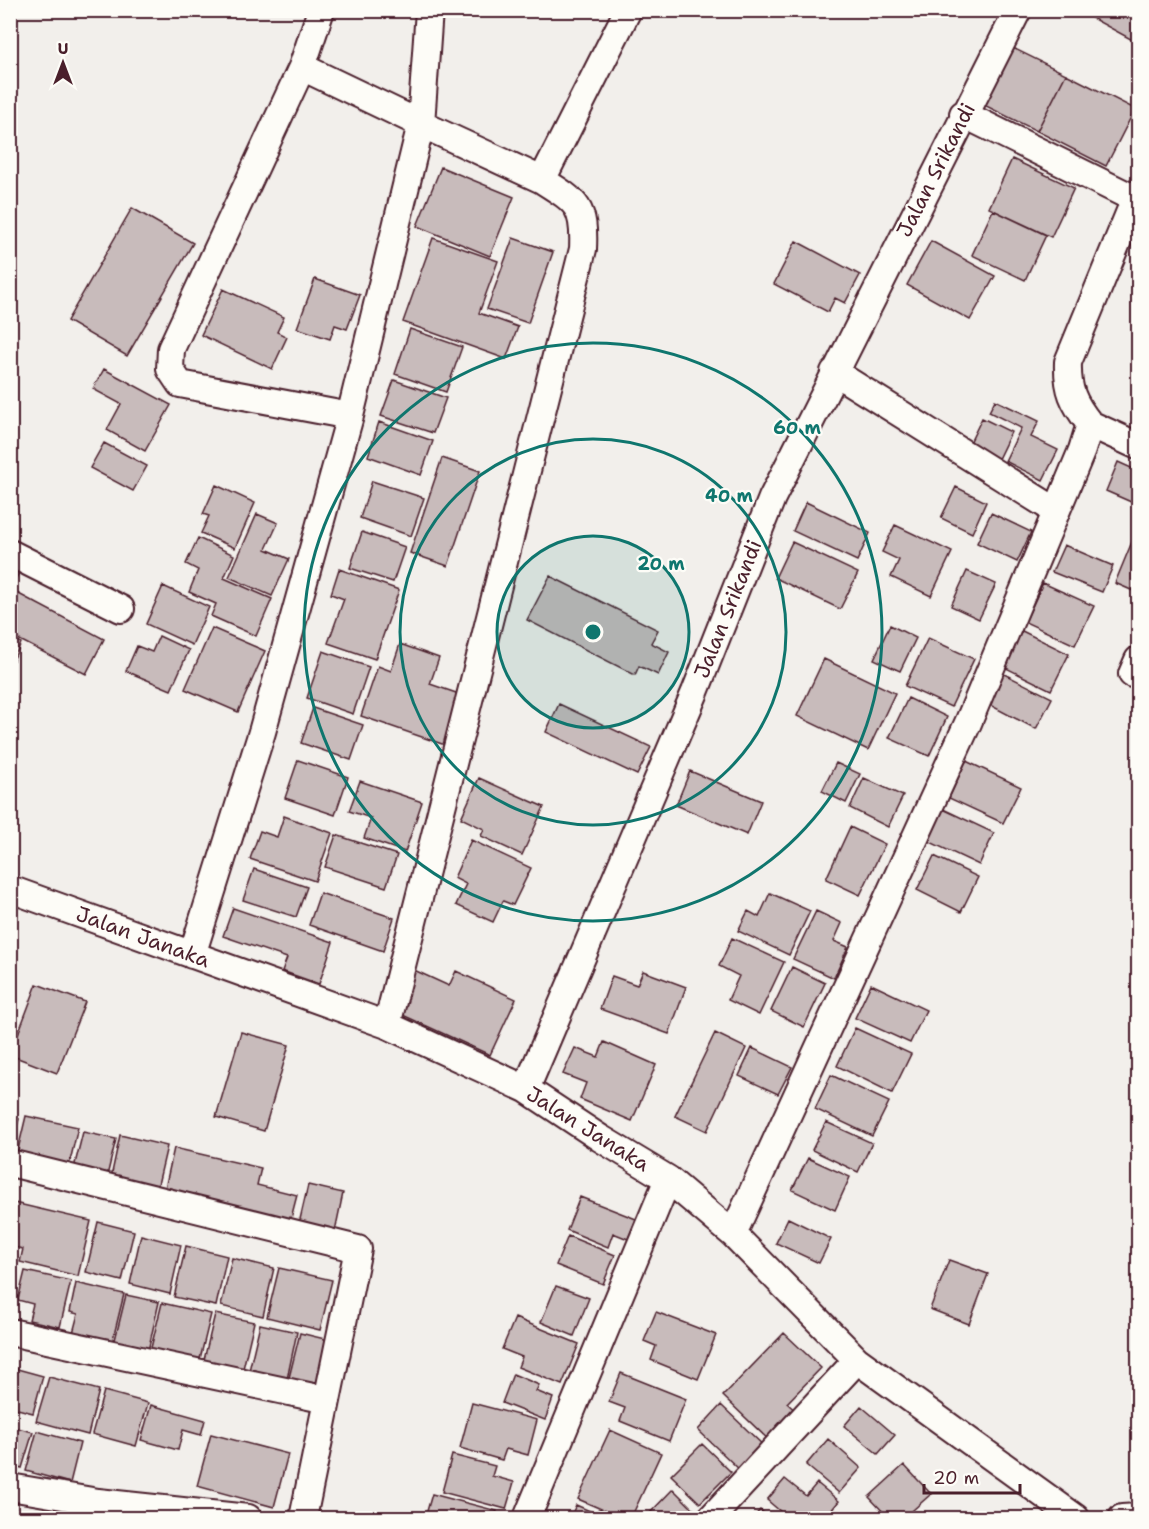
<svg xmlns="http://www.w3.org/2000/svg" width="1149" height="1529" font-family="'Shantell Sans',sans-serif">
<style>
.building{fill:#c8bbbb;stroke:#4a1f2b;stroke-width:1.5}
.lines{fill:none;stroke-linecap:round;stroke-linejoin:round}
.street-casing{stroke:#4a1f2b;stroke-width:30}
.street{stroke:#fdfcf7;stroke-width:26}
.ring{fill:none;stroke:#0f766e;stroke-width:3}
.labels{text-anchor:middle;dominant-baseline:central;stroke-width:4.5;stroke-linejoin:round;paint-order:stroke}
.street-label{font-size:21px;fill:#4a1f2b;stroke:#fdfcf7}
.centre{fill:#0f766e;stroke:#fdfcf7;stroke-width:3}
.ring-label{font-size:18px;text-anchor:middle;font-weight:bold;fill:#0f766e;stroke:#fdfcf7;stroke-width:4.5;stroke-linejoin:round;paint-order:stroke}
</style>
<rect width="100%" height="100%" fill="#f2efeb"/>
<filter id="ink" filterUnits="userSpaceOnUse"><feTurbulence type="fractalNoise" baseFrequency=".0167" numOctaves="2"/><feDisplacementMap in="SourceGraphic" scale="12" xChannelSelector="R" yChannelSelector="G"/><feConvolveMatrix kernelMatrix="1 2 1 2 8 2 1 2 1" color-interpolation-filters="sRGB"/></filter>
<g filter="url(#ink)">
<!-- building -->
<path class="building" d="M1094,10H1138V43L1090,17Z
M1005,44L1066,74L1037,131L976,101Z
M1066,74L1135,109L1106,166L1037,131Z
M1012,159L1074,188L1051,237L989,208Z
M441,167L514,197L490,256L417,226Z
M132,208L193,243L127,356L67,321Z
M993,210L1046,235L1025,280L972,255Z
M433,238L498,261L479,313L518,327L506,359L403,322Z
M513,238L553,252L528,323L487,309Z
M796,241L860,275L845,303L835,298L828,312L774,284Z
M931,241L995,276L970,320L907,285Z
M315,279L360,295L347,329L335,325L330,339L297,328Z
M223,289L284,317L277,332L287,337L272,369L201,335Z
M410,329L462,347L446,392L395,374Z
M104,369L171,405L145,451L107,430L121,404L93,389Z
M394,380L446,398L433,433L381,416Z
M995,400L1039,421L1031,437L1058,450L1043,480L1005,461L1021,428L989,412Z
M982,418L1011,432L995,465L966,451Z
M379,422L433,441L421,475L368,456Z
M104,443L147,466L133,491L90,468Z
M442,458L480,471L448,566L410,553Z
M1118,462L1138,471V505L1106,491Z
M372,481L424,498L411,536L360,518Z
M216,485L255,503L235,548L201,533L209,516L203,514Z
M956,487L986,502L972,533L941,518Z
M806,502L870,533L857,561L793,531Z
M991,513L1031,532L1017,562L977,543Z
M257,514L278,523L266,549L289,559L272,596L229,577Z
M895,525L952,552L931,596L891,577L899,560L882,552Z
M362,532L405,547L393,582L350,568Z
M1136,532L1138,533V593L1115,583Z
M198,538L234,555L224,578L272,599L256,636L211,616L216,604L189,592L198,570L186,564Z
M792,542L858,573L840,609L775,578Z
M1064,545L1113,566L1102,592L1052,572Z
M10,568L19,573L10,589Z
M339,569L399,590L375,659L328,643L344,599L331,594Z
M967,571L996,584L979,619L951,606Z
M550,576L658,630L651,643L669,652L658,675L639,666L635,675L527,620Z
M1043,583L1094,606L1075,645L1025,622Z
M163,586L209,607L192,645L146,624Z
M15,592L104,639L86,674L10,635V602Z
M890,625L916,638L900,671L874,659Z
M212,628L265,651L238,712L185,689Z
M1018,629L1069,654L1051,690L1000,665Z
M159,636L189,650L171,690L126,671L137,646L152,652Z
M10,638L21,643L10,667Z
M928,638L974,659L951,707L905,686Z
M400,644L439,658L430,684L462,695L445,745L361,716L378,666L391,671Z
M323,651L369,667L353,714L307,698Z
M824,659L895,693L868,750L797,716Z
M1002,673L1052,698L1036,729L986,703Z
M908,698L947,717L929,756L889,738Z
M559,704L651,747L637,775L546,732Z
M313,708L363,725L351,760L301,743Z
M298,760L348,777L335,815L285,798Z
M966,761L1021,787L1003,823L949,798Z
M836,763L860,774L846,803L822,791Z
M690,771L761,801L747,835L676,805Z
M479,778L544,807L522,855L481,836L484,829L461,818Z
M864,778L903,796L888,827L850,808Z
M360,781L422,802L405,852L364,838L371,818L349,811Z
M943,809L994,833L979,865L928,841Z
M284,816L332,833L315,881L250,859L260,831L277,837Z
M850,827L885,844L860,895L826,879Z
M336,835L397,855L386,887L325,867Z
M471,840L531,868L513,905L503,901L493,922L456,905L466,884L454,878Z
M934,856L978,877L961,912L917,890Z
M254,869L307,887L296,917L243,900Z
M320,893L394,918L383,951L309,925Z
M770,893L810,911L789,955L738,931L748,911L759,917Z
M233,908L333,942L319,984L282,971L287,958L223,936Z
M816,911L842,923L834,941L848,947L834,978L793,959Z
M732,938L784,962L759,1015L728,1000L739,976L719,966Z
M792,967L825,983L804,1027L771,1011Z
M414,970L449,986L456,971L516,999L490,1055L394,1011Z
M643,971L686,987L669,1034L600,1009L612,976L637,985Z
M37,984L85,1002L57,1073L10,1055Z
M871,984L926,1010L910,1043L855,1018Z
M855,1028L911,1054L892,1093L837,1066Z
M241,1032L289,1045L264,1131L216,1117Z
M715,1033L746,1048L707,1131L675,1116Z
M604,1042L656,1065L632,1121L580,1099L586,1083L563,1074L575,1048L598,1057Z
M752,1048L792,1067L778,1094L739,1076Z
M831,1075L889,1102L872,1136L815,1109Z
M26,1116L78,1127L68,1170L16,1158Z
M10,1118L19,1119L10,1154Z
M826,1122L872,1143L858,1172L812,1150Z
M83,1132L116,1139L106,1180L73,1172Z
M120,1135L167,1146L156,1193L110,1182Z
M174,1148L261,1168L257,1185L297,1195L290,1222L164,1193Z
M808,1158L850,1177L835,1210L792,1190Z
M308,1185L343,1193L334,1236L298,1228Z
M580,1197L636,1219L628,1239L613,1233L608,1247L567,1230Z
M10,1202L91,1221L78,1276L20,1262L23,1249L10,1246Z
M788,1218L831,1239L819,1263L776,1243Z
M98,1222L134,1231L122,1281L86,1272Z
M141,1235L181,1245L170,1294L130,1284Z
M568,1236L615,1255L603,1284L556,1265Z
M186,1246L227,1256L216,1306L174,1297Z
M232,1258L274,1268L263,1316L221,1306Z
M949,1260L988,1274L969,1324L930,1309Z
M279,1268L332,1280L320,1330L267,1317Z
M25,1271L71,1281L60,1327L29,1320L33,1304L18,1300Z
M10,1272L18,1273L10,1306Z
M76,1283L124,1294L112,1343L73,1333L78,1314L70,1312Z
M556,1286L589,1298L574,1336L541,1322Z
M126,1295L159,1302L148,1351L114,1344Z
M162,1303L211,1314L199,1363L150,1352Z
M656,1312L716,1335L698,1379L651,1360L656,1346L644,1341Z
M215,1314L254,1322L242,1373L203,1364Z
M515,1318L579,1344L562,1385L518,1367L522,1357L502,1349Z
M260,1324L297,1332L286,1384L248,1375Z
M300,1333L329,1340L317,1393L287,1386Z
M784,1333L821,1368L787,1403L802,1417L774,1445L723,1396Z
M10,1367L43,1376L33,1413L10,1407Z
M621,1373L686,1399L669,1441L620,1421L625,1408L609,1402Z
M513,1374L539,1385L536,1391L553,1398L545,1420L502,1403Z
M49,1377L99,1390L88,1435L36,1421Z
M104,1391L148,1403L136,1446L92,1434Z
M472,1403L537,1420L528,1455L506,1449L502,1460L460,1448Z
M151,1405L205,1420L201,1435L183,1430L178,1450L141,1440Z
M721,1405L766,1448L742,1472L698,1430Z
M861,1406L895,1435L878,1454L844,1426Z
M10,1426L33,1432L22,1468L10,1465Z
M610,1430L661,1453L631,1518H622L578,1499Z
M37,1431L80,1443L70,1483L26,1471Z
M211,1434L288,1454L274,1507L197,1486Z
M828,1439L861,1468L839,1493L806,1465Z
M702,1444L731,1472L700,1503L671,1475Z
M452,1455L495,1466L492,1476L514,1482L506,1509L442,1492Z
M904,1465L931,1494L904,1518H889L869,1497Z
M785,1479L806,1496L817,1483L839,1501L825,1518H788L767,1500Z
M673,1489L698,1514L694,1518H652L648,1515Z
M432,1494L497,1511L495,1518H425Z
M576,1505L606,1518H570Z
M760,1510L771,1518H753Z"/>
<g class="lines">
<!-- street casing -->
<g class="street-casing">
<path id="street" d="M321,10L302,67L171,349L170,369L180,384L350,416
M302,67L421,124L429,10
M963,114L1135,199L1138,193
M834,372L1056,511
M1090,424L1138,446
M10,553L121,609
M1132,674L1138,660
M10,889L387,1025L526,1089L600,1138L668,1179L733,1234L857,1360L1076,1518
M192,955L262,732L350,416L421,124L542,180
M387,1025L583,249C585,206 577,202 542,180L628,10
M526,1089L695,692L772,498L1018,10
M10,1163L358,1249L303,1518
M733,1234L968,723L1082,450L1090,424C1073,403 1067,389 1068,362L1135,199
M10,1332L327,1400
M10,1487L98,1502L248,1518
M527,1518L668,1179
M711,1518L857,1360
M1122,1518L1138,1517"/>
</g>
<!-- street -->
<use href="#street" class="street"/>
</g>
</g>
<!-- distance rings -->
<circle cx="593" cy="632" r="96" fill="#0f766e" fill-opacity=".12"/>
<g class="ring">
<circle cx="593" cy="632" r="96"/>
<circle cx="593" cy="632" r="193"/>
<circle cx="593" cy="632" r="289"/>
</g>
<g class="labels">
<!-- street labels -->
<g class="street-label">
<text transform="translate(936 170) rotate(-63)">Jalan Srikandi</text>
<text transform="translate(728 609) rotate(-68)">Jalan Srikandi</text>
<text transform="translate(143 937) rotate(20)">Jalan Janaka</text>
<text transform="translate(588 1129) rotate(32)">Jalan Janaka</text>
</g>
</g>
<circle cx="593" cy="632" r="9" class="centre"/>
<g class="ring-label">
<text x="797" y="434">60 m</text>
<text x="729" y="502">40 m</text>
<text x="661" y="570">20 m</text>
</g>
<!-- margin -->
<rect width="1149" height="1529" fill="none" stroke="#fdfcf7" stroke-width="36"/>
<rect x="18" y="18" width="1113" height="1493" fill="none" stroke="#4a1f2b" stroke-width="2" filter="url(#ink)"/>
<!-- north arrow -->
<g transform="translate(63 63)" stroke="#fdfcf7" stroke-width="4.5" paint-order="stroke">
<path d="M0-4.5L10 22L0 15L-10 22Z" fill="#4a1f2b"/>
<text y="-9" font-size="16" font-weight="bold" text-anchor="middle" fill="#4a1f2b">U</text>
</g>
<!-- scale -->
<path d="M924 1484v9h96v-9" fill="none" stroke="#4a1f2b" stroke-width="3"/>
<text x="933" y="1484" font-size="18" fill="#4a1f2b" stroke="#fdfcf7" stroke-width="4.5" paint-order="stroke">20 m</text>
</svg>
